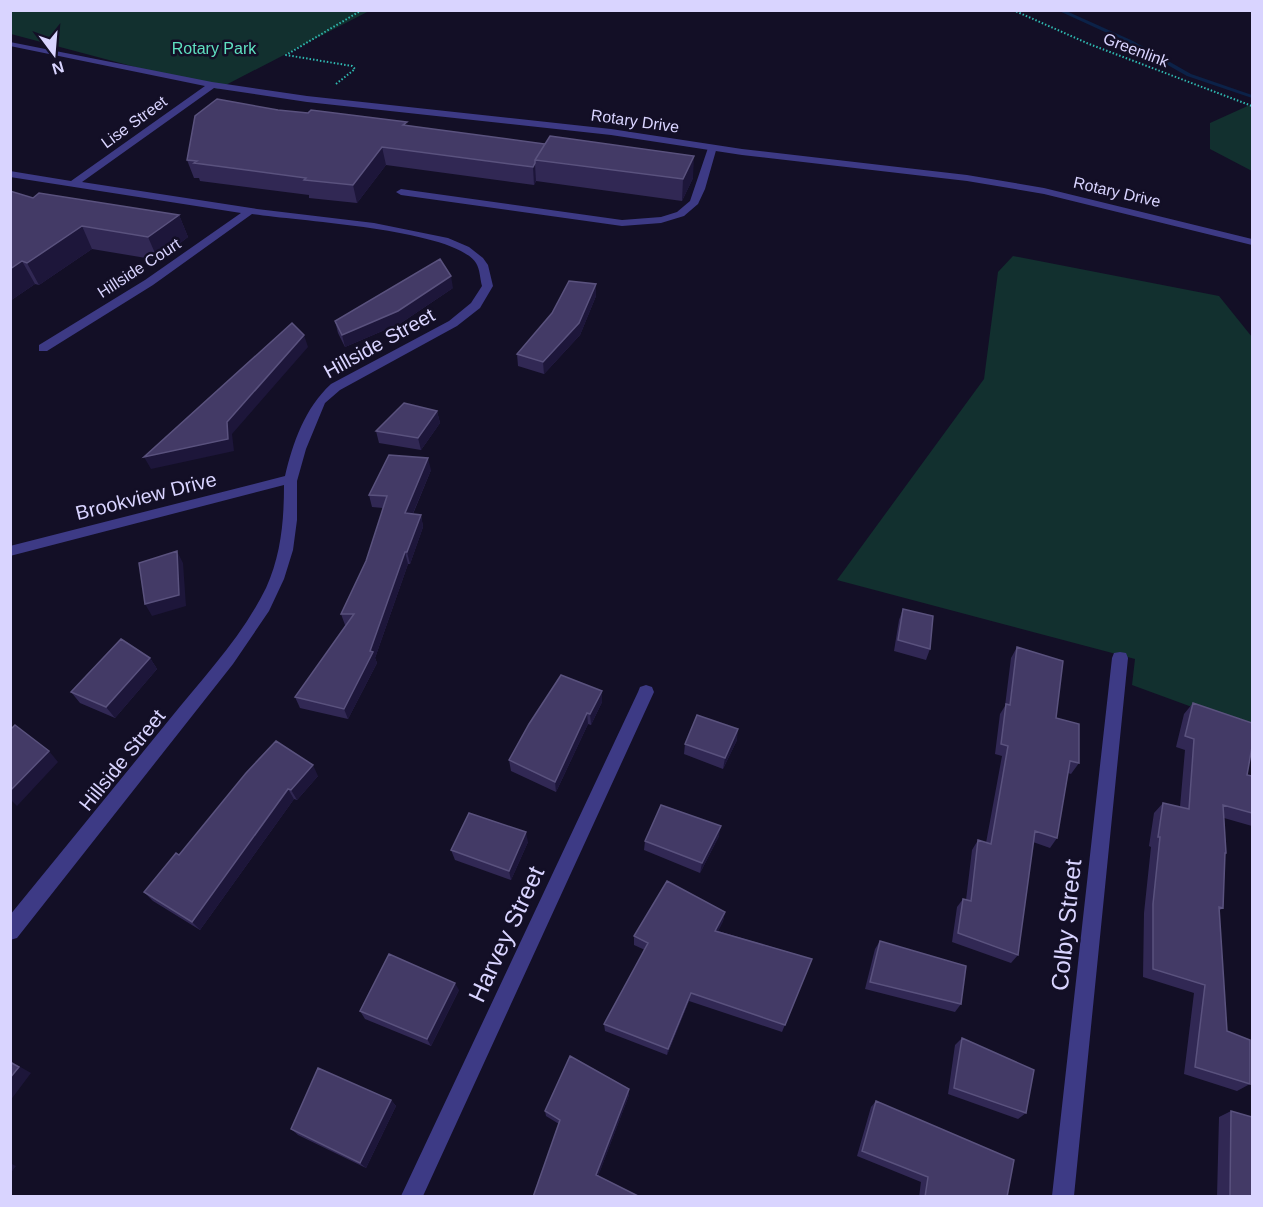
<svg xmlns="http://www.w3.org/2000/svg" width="1263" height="1207" font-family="Helvetica,sans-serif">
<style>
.green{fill:#12302f}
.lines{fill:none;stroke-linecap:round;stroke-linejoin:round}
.stream{fill:#0c2248;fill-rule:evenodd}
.path{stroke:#2fb8b0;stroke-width:2;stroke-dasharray:1.5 2;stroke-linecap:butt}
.service{fill:#3d3a85;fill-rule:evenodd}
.minor{fill:#3d3a85;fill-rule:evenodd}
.wall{fill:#312854}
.shaded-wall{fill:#1d163a}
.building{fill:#433a66;stroke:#5a527e;stroke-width:1.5}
.labels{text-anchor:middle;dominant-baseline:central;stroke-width:5;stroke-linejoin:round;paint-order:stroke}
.far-park-label{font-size:16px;fill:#5fe0c0;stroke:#130f26}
.far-street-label{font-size:16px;fill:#d9d4ff;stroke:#130f26}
.street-label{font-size:20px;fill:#d9d4ff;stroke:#130f26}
.near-street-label{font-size:24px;fill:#d9d4ff;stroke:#130f26}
</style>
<rect width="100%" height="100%" fill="#130f26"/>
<!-- green -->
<path class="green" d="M10,11H369L218,89L11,34Z
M1252,104V171L1210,149V123Z
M1013,256L1219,296L1252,337V729L1132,685L1135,659L837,580L984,379L998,272Z"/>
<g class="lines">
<!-- stream -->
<path class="stream" d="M1064,10L1133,41L1191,74L1252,95V98L1187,76L1129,43L1057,10Z"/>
<!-- path -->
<path class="path" d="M1013,10L1089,44L1252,106
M336,84L355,69L352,66L286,55L362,10"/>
<!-- service -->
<path class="service" d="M709,145L717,147L705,189L698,204L684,216L661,223L622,226L401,195L396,192L401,189L622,220L661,217L677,212L690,201Z"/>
<!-- minor -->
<path class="minor" d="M10,42L212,82L307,96L611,129L742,149L967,175L1044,188L1252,239V245L1044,194L967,181L742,155L611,135L307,102L214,88L82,182L257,209L374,223L448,238L469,247L483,258L488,265L493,286L480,308L457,326L340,390L325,403L306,449L297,481V520L293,550L284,579L269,611L233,664L17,938L10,940V915C63,850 116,785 169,720C203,678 242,637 266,588C281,555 284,521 284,485L10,556V546L285,476C293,442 305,408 331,384L449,321L471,303L482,286C480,279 480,269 476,263C454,229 295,221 252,214L153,285L47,351H39V345L145,280L241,213L10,177V171L71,181L205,86L10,46Z
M1120,652L1126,653L1128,658L1074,1196H1052L1112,658L1114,653Z
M646,685L652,687L654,692L423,1196H401L638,692L640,687Z"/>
</g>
<!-- wall -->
<path class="wall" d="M278,110L407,125L693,178L682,201L536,181L534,185L386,165L357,203L309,198V195L200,181L199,178H194L187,160Z
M33,198L179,215L188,237L158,260L92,249L39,285L35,284L10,301Z
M596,284V296L580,335L544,374L518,366L517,354Z
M453,288L401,323L345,347L338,333L335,321Z
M437,411L440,423L421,450L379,443L376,431Z
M431,470L413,514L421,515L423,527L410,564H408L375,658L377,663L348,719L300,708L295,697L346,625H345L341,614L366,561L383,508L372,507L369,495Z
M903,609L930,649L926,660L894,651L899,620Z
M1017,647L1056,718L1079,763L1071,774L1068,773L1057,838L1050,848L1033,842L1018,955L1011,963L952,942L957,907L963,899L966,900L972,850L978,840L986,843L1002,756L995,754L1000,714L1005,706L1011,658Z
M150,658L157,669L115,718L80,703L71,692Z
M602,691V702L591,725L588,724L556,792L511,771L509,760Z
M1193,703L1247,775L1252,776V826L1224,818L1226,853L1225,855L1223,908L1219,911L1227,1031L1250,1084L1237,1091L1184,1074L1194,993L1143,977L1144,913L1151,847L1149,846L1154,813L1163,803L1180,807L1185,750L1176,747L1184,714Z
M737,740L723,769L684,754L685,744Z
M246,773L318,776L297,800L294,799L200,930L153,901L144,892L179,855Z
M719,836L700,873L644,850L645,841Z
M528,842L511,880L455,860L451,850Z
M725,912L723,921L718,931L812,959L782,1032L689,1001L667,1055L605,1031L604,1024L645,950L634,945V936Z
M880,941L961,1004L955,1012L865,989L875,949Z
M459,990L431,1046L365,1019L360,1011Z
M962,1038L1026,1113L1018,1119L948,1094L955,1045Z
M629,1089V1095L598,1176L533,1197L559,1124L546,1116L545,1111Z
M391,1100L396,1106L366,1168L298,1135L291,1129Z
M876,1101L1007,1197H919L921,1182L857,1156L871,1107Z
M1231,1111L1252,1197H1217L1219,1117Z"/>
<!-- shaded-wall -->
<path class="shaded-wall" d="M382,147L386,165L357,203L353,185Z
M694,156L693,178L682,201L683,179Z
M535,164L536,181L534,185L533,167Z
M179,215L188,237L158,260L148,237Z
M82,226L92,249L39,285L27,263Z
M22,261L35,284L10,301V269Z
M451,276L453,288L401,323L345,347L342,335Z
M596,284V296L580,335L544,374L543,362Z
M304,335L308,347L232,434L234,451L151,469L144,457L227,422Z
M437,411L440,423L421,450L418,438Z
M428,458L431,470L408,525L405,513Z
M421,515L423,527L410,564L407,552Z
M177,551L183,563L186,606L152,616L145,604Z
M405,552L408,564L375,658L377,663L348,719L344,709L370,651Z
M150,658L157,669L115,718L106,707Z
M602,691V702L591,725L590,714Z
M587,713L588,724L556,792L555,782Z
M738,729L737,740L723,769L725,758Z
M49,751L58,762L17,806L10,799V791Z
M313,765L318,776L297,800L291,790Z
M288,789L294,799L200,930L192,922Z
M721,826L719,836L700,873L702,863Z
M526,832L528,842L511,880L509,871Z
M725,912L723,921L714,939L715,931Z
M455,983L459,990L431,1046L427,1039Z
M691,993L689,1001L667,1055L668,1049Z
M10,1061L31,1073L10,1101Z
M629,1089V1095L597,1179L596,1175Z
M391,1100L396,1106L366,1168L360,1163Z
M10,1163L16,1166L10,1174Z"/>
<!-- building -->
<path class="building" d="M217,99L278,110L308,113L311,110L407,122L403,125L545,144L535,160V163L533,167L382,147L353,185L304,180L306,178L194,163L197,161L187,160L195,116Z
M550,136L694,156L683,179L535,160Z
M10,191L33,198L39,193L179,215L148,237L82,226L27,263L22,261L10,269Z
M440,259L451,276L398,311L342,335L335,321Z
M569,281L596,284L579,323L543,362L517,354L552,313Z
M292,323L304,335L227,422L228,439L144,457Z
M404,403L437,411L418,438L376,431Z
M389,455L428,458L405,513L421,515L407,552H405L370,651L373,652L344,709L295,697L354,614H341L366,561L387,496L369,495Z
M177,551L179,595L145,604L139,563Z
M903,609L933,616L930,649L898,640Z
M121,639L150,658L106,707L71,692Z
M1017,647L1063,661L1056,718L1079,724V763L1070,761L1057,838L1035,831L1018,955L958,933L963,899L971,901L978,840L991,844L1008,746L1001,744L1006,704L1010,705Z
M561,675L602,691L590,714L587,713L555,782L509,760L529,724Z
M1193,703L1252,723V747L1247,775L1252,776V813L1223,805L1226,853H1225L1223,908L1219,907L1227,1031L1250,1040V1084L1195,1067L1205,985L1153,969V904L1160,837H1158L1163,803L1189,809L1194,739L1185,736Z
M697,715L738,729L725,758L685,744Z
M15,725L49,751L10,791V730Z
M276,741L313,765L291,790L288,789L192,922L144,892L176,853L179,855L246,773Z
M661,805L721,826L702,863L645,841Z
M469,813L526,832L509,871L451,850Z
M667,881L725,912L715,931L812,959L785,1025L691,993L668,1049L604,1024L648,943L634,936Z
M880,941L966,966L961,1004L870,982Z
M389,954L455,983L427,1039L360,1011Z
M962,1038L1034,1070L1026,1113L954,1088Z
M570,1056L629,1089L596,1175L640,1197H533L560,1120L545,1111Z
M10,1062L19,1067L10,1078Z
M318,1068L391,1100L360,1163L291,1129Z
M876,1101L1014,1160L1007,1197H925L928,1177L862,1151Z
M1231,1111L1252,1117V1197H1230Z"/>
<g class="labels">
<!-- far-park labels -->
<g class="far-park-label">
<text x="214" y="48">Rotary Park</text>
</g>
<!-- far-street labels -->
<g class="far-street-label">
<text transform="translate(1136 50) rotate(21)">Greenlink</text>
<text transform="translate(635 121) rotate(8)">Rotary Drive</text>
<text transform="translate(134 122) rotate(-36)">Lise Street</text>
<text transform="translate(1117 192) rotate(13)">Rotary Drive</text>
<text transform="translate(139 268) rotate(-33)">Hillside Court</text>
</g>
<!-- street labels -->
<g class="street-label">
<text transform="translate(379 343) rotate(-29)">Hillside Street</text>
<text transform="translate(146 496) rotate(-14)">Brookview Drive</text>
<text transform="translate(122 760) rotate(-51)">Hillside Street</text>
</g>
<!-- near-street labels -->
<g class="near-street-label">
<text transform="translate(1066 925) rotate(-84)">Colby Street</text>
<text transform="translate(506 934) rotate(-65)">Harvey Street</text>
</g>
</g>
<!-- border -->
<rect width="1263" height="1207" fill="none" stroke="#d9d4ff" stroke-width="24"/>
<!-- north arrow -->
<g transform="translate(54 54) rotate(164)" stroke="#130f26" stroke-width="4.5" paint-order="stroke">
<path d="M0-4.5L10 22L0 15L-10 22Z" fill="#d9d4ff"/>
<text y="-9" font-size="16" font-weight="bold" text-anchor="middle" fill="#d9d4ff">N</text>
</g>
</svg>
